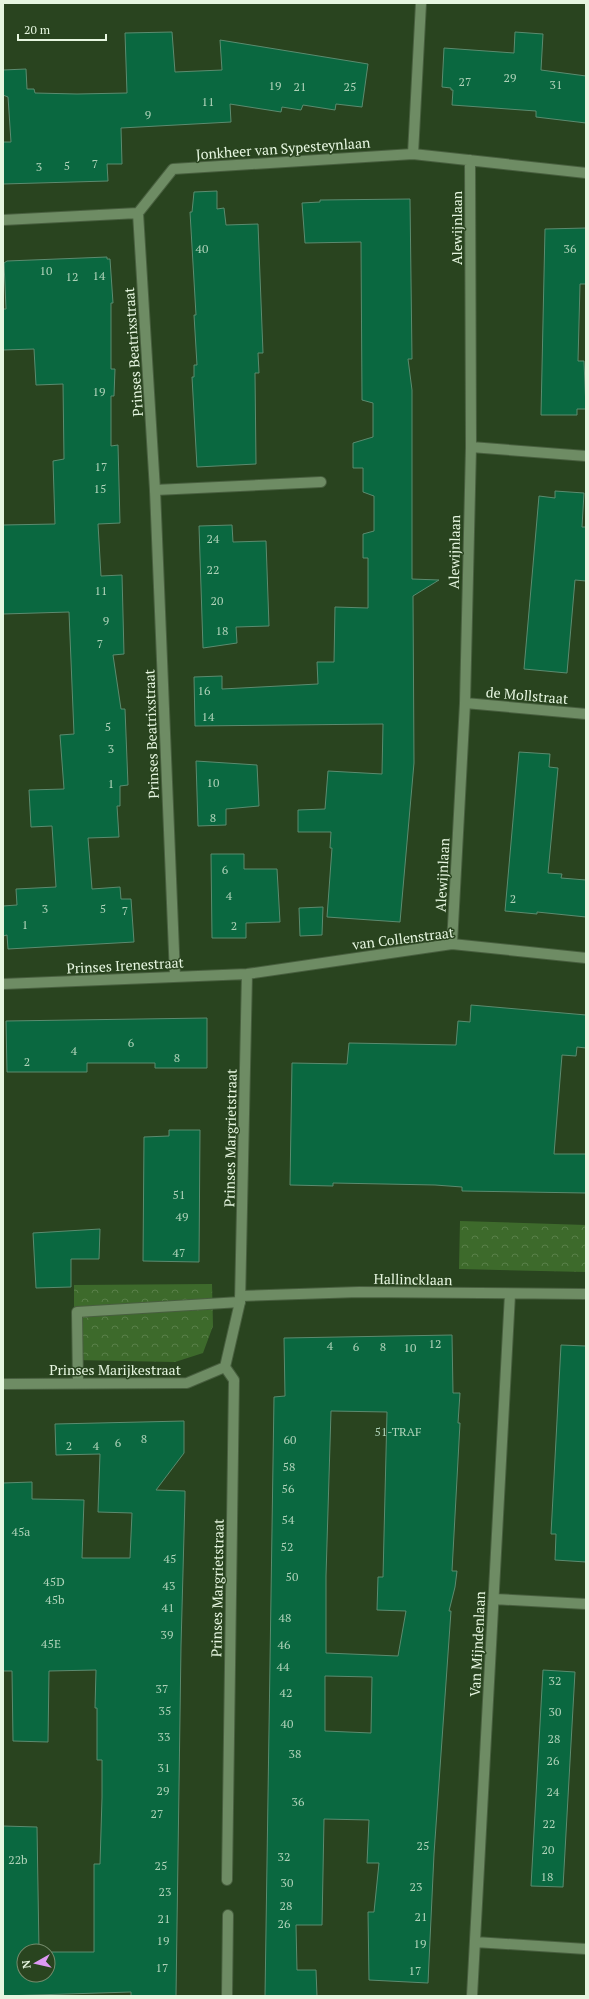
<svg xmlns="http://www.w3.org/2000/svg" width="589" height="1999" font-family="'PT Serif',serif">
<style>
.forest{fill:url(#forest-crowns)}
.building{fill:#0a6840;stroke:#5b8b6f;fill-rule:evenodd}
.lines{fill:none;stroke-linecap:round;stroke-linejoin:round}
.lane-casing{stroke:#485f3f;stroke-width:12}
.street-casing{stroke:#485f3f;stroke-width:12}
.lane{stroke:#6e8c64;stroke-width:10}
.street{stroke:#6e8c64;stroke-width:10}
.labels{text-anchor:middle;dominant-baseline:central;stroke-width:3;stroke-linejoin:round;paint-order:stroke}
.number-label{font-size:12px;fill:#afd2b8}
.street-label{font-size:14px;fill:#e6f6e0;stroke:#29441f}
</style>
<defs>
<pattern id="forest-crowns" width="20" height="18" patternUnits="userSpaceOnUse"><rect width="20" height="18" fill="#3d6a2b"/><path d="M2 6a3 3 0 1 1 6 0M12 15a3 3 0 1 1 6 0" fill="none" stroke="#598049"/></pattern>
</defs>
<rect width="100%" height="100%" fill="#29441f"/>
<!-- forest -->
<path class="forest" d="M460,1221L586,1225V1272L459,1269Z
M212,1284L213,1326L203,1353L175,1362L74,1360V1285Z"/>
<!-- building -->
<path class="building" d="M172,32L175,72L222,70L220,40L368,64L362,107L336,104L335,110L303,105L301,110L282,107L281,112L230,104L231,122L121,128L122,164H107L108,181L3,184V142H11L8,97L3,95V70L26,69L27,89H34L35,93L77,94L127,93L125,33Z
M515,32L543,34L541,70L586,76V123L536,117V111L452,105L453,90H451V88L442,87L444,48L514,53Z
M217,191V209L224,208L226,225L258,224L263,353H258L259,373H255L256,464L197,467L192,377H194V365H197L194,315H196L190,212H192L194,192Z
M410,199L412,359H408L412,390V579L439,580L413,596L414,763L400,922L327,917L332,848H330L331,832H298V810L325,809L328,771L382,774L383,724L195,726L194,677L222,676V689L318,684L317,662H334L335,607L368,608V558H363V534L374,531V496L363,492V468H353V443L373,437V403L362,400L361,242L305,243L302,203L320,202V200Z
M586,228V284H580L578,361H584L586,409H577V415H541L545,229Z
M107,257V259H110L113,303H111V369H115L114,396H111V446L118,445L120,523L98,524L101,576L122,575L124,654L113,655L121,709H125L128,785L120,786V806H117L119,837L88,838L92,889L120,887L121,899H131L134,942L8,949L7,935L3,936V906L17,905L16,889L56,887L52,826L31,827L29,790L64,789L60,735L74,734L69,612L3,614V525L55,524L53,461L64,459L63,384L36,385L34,349L3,350V309H6L4,263L7,261Z
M555,491L584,493L582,527H586V581L575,580L567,673L524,669L539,496L555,498Z
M232,525L233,542L266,541L269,626L236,627L237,643L203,648L199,526Z
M519,752L550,754L549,767L558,768L548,873L562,874L561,878L586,880V917L537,912V914L505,911Z
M196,761L257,765L259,806L226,809V825L198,826Z
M211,854H244V869H277L280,922L246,923V938H212Z
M323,907L322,935L300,936L299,908Z
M471,1005L586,1015V1048L577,1047L576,1056L562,1055L554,1154H586V1193L462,1191V1187L435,1185L333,1183V1186L290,1185L292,1063L347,1064L349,1043L456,1045L458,1021L470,1022Z
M207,1018V1068H155V1063H87V1072H7L6,1021Z
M169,1130H200L199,1262L143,1261L144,1137L169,1136Z
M100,1229L99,1259H71V1287L36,1288L33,1233Z
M452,1335L453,1393H460L458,1423H460L452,1571H457L455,1587L449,1611H451L434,1854L428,1983L369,1980L368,1912H374L379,1863H367L369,1820L324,1819L322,1925H296L297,1970H316L317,1996H265L274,1397L285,1396L284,1338ZM331,1411L387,1412L383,1577H378L377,1610L406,1611L398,1656L326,1653V1576ZM325,1676L372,1677L371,1733L325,1731Z
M561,1345L586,1346V1562L555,1560L556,1534H551Z
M184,1421V1453L156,1490L185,1491V1497L181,1646L176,1996H131V1992L3,1996V1826L37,1827L39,1951H24V1975H48V1952H94V1864H100L102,1798V1760H97V1708H95L96,1670L49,1671L48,1742L13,1741L12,1671H3V1483L32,1482V1499L84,1500L82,1558H130L132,1513L98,1512L100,1454L56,1455L55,1424Z
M543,1670L575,1672L563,1887L531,1886Z"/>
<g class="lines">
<!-- lane casing -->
<g class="lane-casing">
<path id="lane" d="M413,154L421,3
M155,490L321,482
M78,1382L77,1312L240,1302"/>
</g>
<!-- street casing -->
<g class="street-casing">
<path id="street" d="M138,213L155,490L175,976
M3,220L138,213L173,169L413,154L586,173
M471,447L586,456
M465,703L586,714
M452,944L465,703L471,447L470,160
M3,984L247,974L452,944L586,958
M240,1296L359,1292L586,1294
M3,1384L187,1383L225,1367
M494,1599L586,1604
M227,1880L234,1380L225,1367L240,1302L247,974
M475,1942L586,1949
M227,1996L228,1915
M472,1996L510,1294"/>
</g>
<!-- lane -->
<use href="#lane" class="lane"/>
<!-- street -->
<use href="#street" class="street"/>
</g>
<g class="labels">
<!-- number labels -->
<g class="number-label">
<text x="510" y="77">29</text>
<text x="465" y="81">27</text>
<text x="556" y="84">31</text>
<text x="275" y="85">19</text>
<text x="300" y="86">21</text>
<text x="350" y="86">25</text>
<text x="208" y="101">11</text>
<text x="148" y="114">9</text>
<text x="95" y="163">7</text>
<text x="67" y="165">5</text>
<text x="39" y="166">3</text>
<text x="202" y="248">40</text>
<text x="570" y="248">36</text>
<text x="46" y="270">10</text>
<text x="99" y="275">14</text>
<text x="72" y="276">12</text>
<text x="99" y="391">19</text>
<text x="101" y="466">17</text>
<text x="100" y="488">15</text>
<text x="213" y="538">24</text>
<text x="213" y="569">22</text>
<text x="101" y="590">11</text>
<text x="217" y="600">20</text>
<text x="106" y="620">9</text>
<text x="222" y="630">18</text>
<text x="100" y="643">7</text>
<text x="204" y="690">16</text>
<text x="208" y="716">14</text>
<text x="108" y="726">5</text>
<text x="111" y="748">3</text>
<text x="213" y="782">10</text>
<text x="111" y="783">1</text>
<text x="213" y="817">8</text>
<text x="225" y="869">6</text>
<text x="229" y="895">4</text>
<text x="513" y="898">2</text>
<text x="45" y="908">3</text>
<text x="103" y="908">5</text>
<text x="125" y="910">7</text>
<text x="25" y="924">1</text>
<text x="234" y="925">2</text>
<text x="131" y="1042">6</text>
<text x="74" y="1050">4</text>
<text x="177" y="1057">8</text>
<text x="27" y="1061">2</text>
<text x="179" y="1194">51</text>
<text x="182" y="1216">49</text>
<text x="179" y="1252">47</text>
<text x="435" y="1343">12</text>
<text x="330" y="1345">4</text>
<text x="356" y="1346">6</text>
<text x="383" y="1346">8</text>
<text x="410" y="1347">10</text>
<text x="398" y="1431">51-TRAF</text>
<text x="144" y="1438">8</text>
<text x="290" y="1439">60</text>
<text x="118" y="1442">6</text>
<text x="69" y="1445">2</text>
<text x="96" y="1445">4</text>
<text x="289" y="1466">58</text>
<text x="288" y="1488">56</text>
<text x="288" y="1519">54</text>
<text x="21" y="1531">45a</text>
<text x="287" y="1546">52</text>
<text x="170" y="1558">45</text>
<text x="292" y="1576">50</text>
<text x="54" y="1581">45D</text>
<text x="169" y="1585">43</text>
<text x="55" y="1599">45b</text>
<text x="168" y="1607">41</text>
<text x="285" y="1617">48</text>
<text x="167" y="1634">39</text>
<text x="51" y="1643">45E</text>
<text x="284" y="1644">46</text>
<text x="283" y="1666">44</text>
<text x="555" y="1680">32</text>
<text x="162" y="1688">37</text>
<text x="286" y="1692">42</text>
<text x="165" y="1710">35</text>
<text x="555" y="1711">30</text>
<text x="287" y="1723">40</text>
<text x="164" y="1736">33</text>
<text x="554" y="1738">28</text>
<text x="295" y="1753">38</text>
<text x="553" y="1760">26</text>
<text x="164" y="1767">31</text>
<text x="163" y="1790">29</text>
<text x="553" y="1791">24</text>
<text x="298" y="1801">36</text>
<text x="157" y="1813">27</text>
<text x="549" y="1823">22</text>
<text x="423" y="1845">25</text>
<text x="548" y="1849">20</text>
<text x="284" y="1856">32</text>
<text x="18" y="1859">22b</text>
<text x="161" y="1865">25</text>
<text x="547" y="1876">18</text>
<text x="287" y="1882">30</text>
<text x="416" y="1886">23</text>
<text x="165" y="1891">23</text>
<text x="286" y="1905">28</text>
<text x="421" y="1916">21</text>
<text x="164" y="1918">21</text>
<text x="284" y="1923">26</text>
<text x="163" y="1940">19</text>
<text x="420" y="1943">19</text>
<text x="162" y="1967">17</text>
<text x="415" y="1970">17</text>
</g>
<!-- street labels -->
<g class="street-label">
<text transform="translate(283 148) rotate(-4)">Jonkheer van Sypesteynlaan</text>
<text transform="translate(456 228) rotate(-90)">Alewijnlaan</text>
<text transform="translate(133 352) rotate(-94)">Prinses Beatrixstraat</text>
<text transform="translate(454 552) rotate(-89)">Alewijnlaan</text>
<text transform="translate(527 695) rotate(5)">de Mollstraat</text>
<text transform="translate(151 734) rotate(-92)">Prinses Beatrixstraat</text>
<text transform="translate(442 875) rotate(-87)">Alewijnlaan</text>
<text transform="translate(403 938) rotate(-7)">van Collenstraat</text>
<text transform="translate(125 965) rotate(-3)">Prinses Irenestraat</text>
<text transform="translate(230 1138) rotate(-89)">Prinses Margrietstraat</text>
<text transform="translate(413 1279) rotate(1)">Hallincklaan</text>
<text x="115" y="1369">Prinses Marijkestraat</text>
<text transform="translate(217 1588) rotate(-89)">Prinses Margrietstraat</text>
<text transform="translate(477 1644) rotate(-87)">Van Mijndenlaan</text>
</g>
</g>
<!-- border -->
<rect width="589" height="1999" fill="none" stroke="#e6f6e0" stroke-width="8"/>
<!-- north arrow -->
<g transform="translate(36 1963) rotate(262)"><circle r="19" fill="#29441f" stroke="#758b6c"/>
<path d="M0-3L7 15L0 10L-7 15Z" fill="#dd99f3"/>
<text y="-6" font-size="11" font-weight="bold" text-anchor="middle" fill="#e6f6e0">N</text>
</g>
<!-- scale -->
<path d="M18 34v6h88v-6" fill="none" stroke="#e6f6e0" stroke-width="2"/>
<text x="24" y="34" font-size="12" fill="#e6f6e0" stroke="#29441f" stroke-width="3" paint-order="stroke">20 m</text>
</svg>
